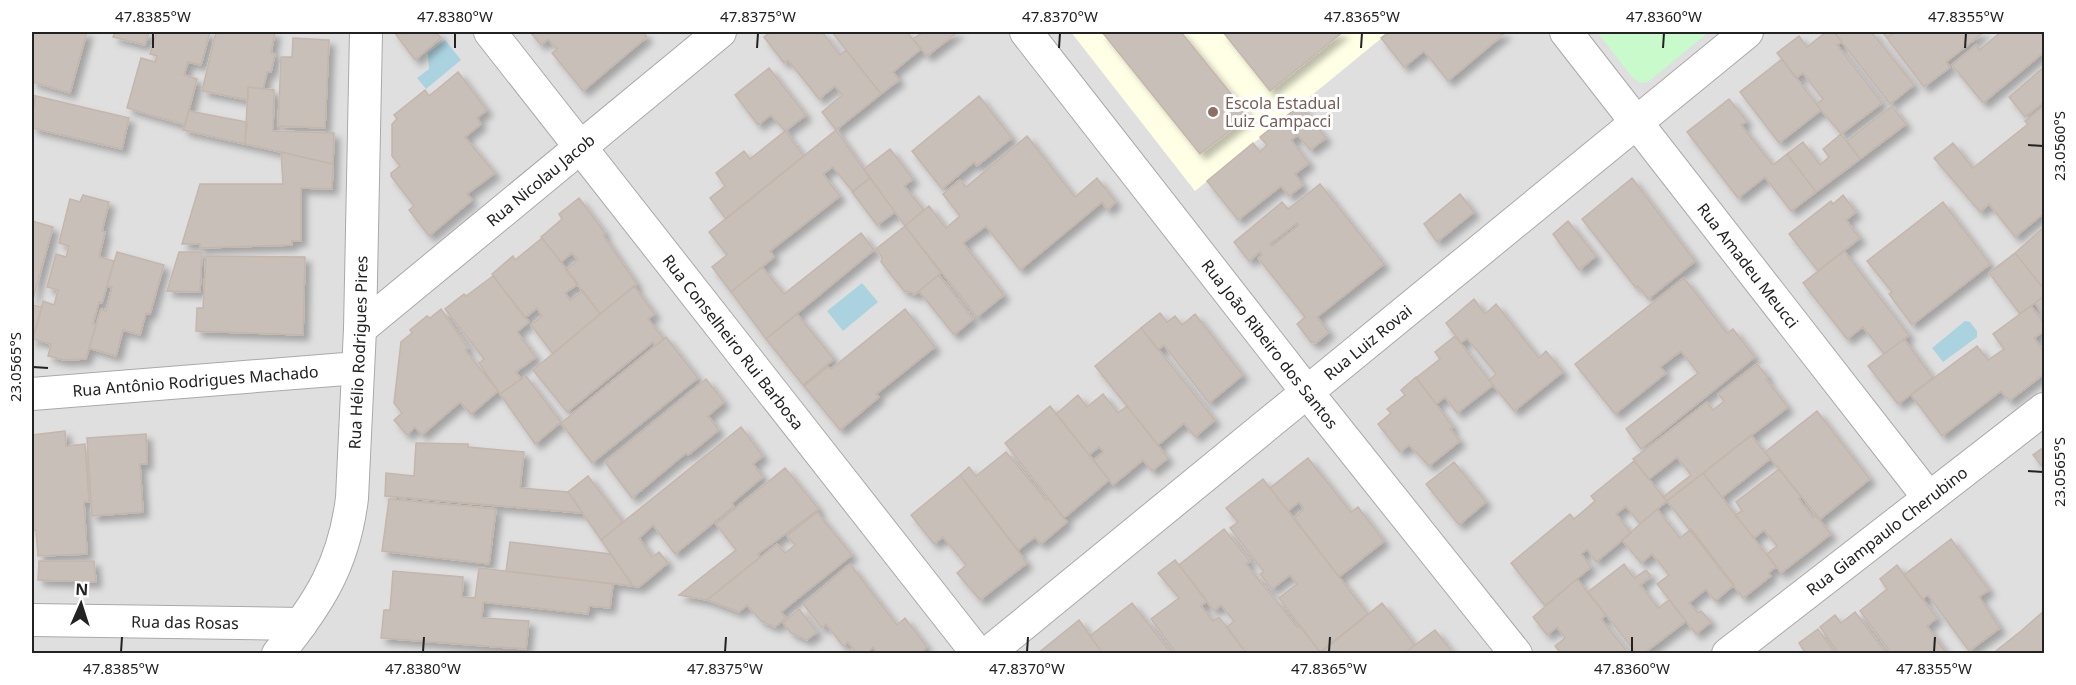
<svg xmlns="http://www.w3.org/2000/svg" width="2076" height="685" font-family="'Noto Sans',sans-serif">
<style>
.residential{fill:#e0dfdf}
.education{fill:#ffffe5}
.park{fill:#c8facc}
.water{fill:#aad3df}
.building{fill:#c7bfb8;stroke:#c4b6ab;stroke-width:1.5;fill-rule:evenodd;filter:url(#shadow)}
.lines{fill:none;stroke-linecap:round;stroke-linejoin:round}
.minor-casing{stroke:#a9a9a9;stroke-width:34}
.minor{stroke:#fff;stroke-width:32}
.ticks{fill:none;stroke:#222;stroke-width:2}
.education-dot{fill:#8d6e63;stroke:#fff;stroke-width:2}
.labels{text-anchor:middle;dominant-baseline:central;stroke-width:6;stroke-linejoin:round;paint-order:stroke}
.education-label{font-size:16px;fill:#785e54;stroke:#fff;text-anchor:start}
.street-label{font-size:16px;fill:#222;stroke:#fff}
.neatline{fill:none;stroke:#222;stroke-width:2}
.ticks-label{font-size:15px;text-anchor:middle;fill:#222}
</style>
<defs>
<filter id="shadow"><feDropShadow dx="5.5" dy="5.5" stdDeviation="3" flood-color="#0004"/></filter>
</defs>
<rect width="100%" height="100%" fill="#f2efe9"/>
<!-- residential -->
<path class="residential" d="M32,32H2044V653H32Z"/>
<!-- education -->
<path class="education" d="M1071,32H1389L1195,191Z"/>
<!-- park -->
<path class="park" d="M1597,32H1709L1648,82L1641,83L1633,78Z"/>
<!-- water -->
<path class="water" d="M445,40L461,60L426,89L417,78L429,69L428,53Z
M862,283L878,302L843,331L827,311Z
M1965,321L1970,322L1977,331V337L1943,362L1932,348Z"/>
<!-- building -->
<path class="building" d="M32,32H87L70,93L32,82Z
M115,32H149L145,45L113,37Z
M149,32H210L201,65L188,62L184,75L197,79L185,125L127,108L141,58L155,62L157,56L150,54L156,34Z
M216,32H275L271,53L275,54L271,72H267L263,89L248,87V100L202,91Z
M394,32H436L441,38L415,60Z
M530,32H643L647,37L583,91L552,53L557,49L548,39L541,45Z
M770,32H822L840,55L846,50L881,94L836,130L822,112L842,95L835,86L819,99L788,60L784,63L764,37Z
M832,32H907L921,49L893,72L899,80L881,94Z
M923,32H958L927,56L913,39Z
M1102,32H1181L1249,116L1200,154Z
M1223,32H1343L1270,91Z
M1389,32H1504L1505,33L1448,81L1424,51L1404,67L1381,38Z
M1826,32H1834L1842,42L1837,45L1882,103L1841,134L1816,104L1823,99L1803,73L1796,78L1777,53L1799,36L1807,47Z
M1834,32H1875L1873,34L1914,85L1890,104Z
M1882,32H1896L1887,38Z
M1896,32H1984L1946,62L1950,67L1924,87L1887,38Z
M2001,32H2042L2044,35V52L1983,103L1952,65L1976,45L1979,50Z
M293,38L329,40L325,128L278,126L281,57H292Z
M1782,59L1821,110L1779,143L1740,92Z
M2044,67V102L2025,117L2009,97Z
M769,68L806,115L785,131L771,115L758,125L735,95Z
M458,72L487,110L477,118L481,124L465,137L495,173L467,194L472,200L429,236L409,210L414,206L391,176V173L400,166L392,156V124L397,119L394,115L425,90L429,96Z
M248,87L274,90L273,131L334,133L333,164L245,144Z
M32,95L36,96L32,114Z
M36,96L129,118L122,149L32,128V114Z
M979,96L1012,138L977,166L974,162L942,189L912,151Z
M1729,99L1747,121L1741,125L1773,165L1787,154L1816,192L1791,211L1765,177L1738,198L1687,132Z
M1300,105L1326,138L1310,150L1284,118Z
M1892,106L1906,124L1860,159L1847,141Z
M2044,106V213L2015,237L1989,204L1980,212L1934,158L1953,143L1973,168L2028,124L2025,121Z
M189,111L247,122L245,144L183,130Z
M1284,118L1298,135L1291,140L1309,163L1295,174L1303,185L1289,196L1281,186L1238,220L1207,181L1253,143L1260,152L1267,145L1260,137Z
M836,130L870,178L853,192L833,167L823,174L840,196L770,251L774,257L731,292L712,267L727,255L709,232Z
M785,131L804,156L726,219L710,198L725,186L716,173L744,151L750,159Z
M1841,134L1860,159L1816,192L1787,154L1803,142L1820,165L1829,157L1823,149Z
M1027,136L1075,197L1097,178L1116,202L1107,210L1102,202L1020,270L986,226L963,243L1004,295L977,317L905,226L929,206L946,228L960,216L943,194L960,180L966,187Z
M890,149L913,179L904,186L924,210L905,226L864,169Z
M281,152L333,164L332,189L301,188V241H292V245L200,248V244H182L200,184H283Z
M870,178L895,212L877,225L852,192Z
M1632,178L1695,261L1648,299L1638,286L1636,288L1582,219Z
M1320,184L1384,264L1317,317L1329,332L1316,343L1311,342L1297,324L1305,317L1258,258L1262,255L1260,252L1249,261L1234,242L1282,202L1288,209ZM1297,223L1299,225L1272,246L1270,244Z
M1460,194L1474,212L1437,242L1424,224Z
M83,195L109,202L102,231L105,232L99,257L114,261L102,303L99,302L93,324H96L86,359L64,360L48,356L51,344L33,339L43,301L54,305L58,290L47,287L56,254L66,257L69,246L59,243L70,199L80,202Z
M1843,195L1856,212L1846,220L1860,238L1818,271L1789,234L1831,201L1833,204Z
M579,198L605,233L603,235L637,284L600,314L566,270L578,260L572,253L561,262L541,237L562,219L559,214Z
M1943,202L1990,264L1912,325L1889,294L1892,292L1867,261Z
M32,221L53,227L32,303Z
M1568,221L1596,256L1579,270L1553,234Z
M905,226L941,273L914,295L911,292L904,291L881,262L882,257L876,249Z
M2044,227V289L2015,253Z
M861,233L874,250L766,339L731,292L762,267L784,294Z
M542,238L578,284L565,293L570,300L583,291L600,314L553,354L531,325L542,316L537,308L525,318L492,274L513,256L515,260Z
M1844,251L1909,335L1884,354L1863,327L1847,339L1803,283Z
M117,252L164,265L150,314L146,313L140,335L123,330L116,356L89,348L101,309L106,311L112,287L107,286Z
M179,252H202L200,292L167,291Z
M2015,253L2044,289V296L2020,314L1989,273Z
M206,256L305,257L303,335L196,331L197,308H203Z
M939,275L973,319L954,335L919,291Z
M493,276L529,322L517,332L536,357L516,372L521,379L500,394L479,363L484,359L445,309L464,294L466,296Z
M1684,278L1727,333L1733,329L1755,357L1641,449L1626,429L1698,373L1681,351L1660,367L1666,373L1615,414L1575,364Z
M634,286L655,314L648,319L664,339L655,346L653,342L567,412L533,370Z
M2044,296V315L2035,303Z
M1474,299L1485,314L1496,304L1539,358L1546,351L1563,372L1514,411L1489,380L1496,374L1467,338L1461,343L1446,323Z
M32,305L42,307L32,343Z
M2031,306L2044,323V331L2034,338L2044,352V374L2009,401L2001,391L1942,436L1911,395L1977,346L1988,360L2004,349L1993,334Z
M441,309L468,348L465,350L498,391L471,414L460,402L422,435L415,427L407,435L394,420L402,413L394,403L401,342L412,333L410,330L427,316L430,318Z
M905,309L935,347L876,394L879,397L840,430L804,386L828,367L831,369Z
M1160,313L1167,322L1175,316L1182,325L1195,314L1243,375L1209,403L1164,345L1158,350L1141,328Z
M797,314L834,359L803,385L766,339Z
M1141,328L1215,420L1195,437L1184,423L1158,445L1095,366Z
M1455,336L1493,385L1457,413L1445,397L1436,404L1416,378L1440,359L1435,352Z
M666,337L698,378L592,463L561,423Z
M1904,339L1933,378L1898,404L1868,366Z
M1757,364L1768,377L1766,379L1788,407L1667,501L1663,497L1691,475L1677,457L1649,479L1633,459L1707,402L1713,410L1724,401L1718,394Z
M526,376L561,422L535,444L500,394Z
M1416,377L1453,427L1450,429L1460,441L1429,466L1409,445L1400,452L1378,424L1391,413L1387,409L1405,395L1401,390Z
M706,379L724,402L708,416L719,430L688,455L686,453L632,498L605,462Z
M1103,394L1118,413L1127,406L1168,458L1152,471L1143,460L1113,485L1094,460L1104,452L1099,447L1089,455L1056,414L1078,395L1087,407Z
M1050,406L1109,480L1064,518L1005,443Z
M1817,411L1870,479L1820,519L1765,452Z
M741,427L763,456L753,464L763,477L732,503L734,506L675,554L653,525L639,538L652,557L659,552L668,563L639,587L633,586L601,540Z
M65,431L66,446L85,444L89,502H84L87,554L38,556L36,530H32V435Z
M146,434L147,464H140L143,512L92,516L87,438Z
M1751,435L1770,459L1722,497L1703,473Z
M416,443L468,444V447L524,452L520,488L568,492L583,513L385,496L386,473L414,476Z
M2044,447V469L2033,455Z
M1006,452L1046,500L1048,498L1067,522L1041,544L1035,537L1018,550L960,475L969,467L976,476Z
M1308,458L1351,512L1358,507L1384,541L1339,577L1294,518L1304,509L1299,502L1288,511L1270,488Z
M1634,461L1667,501L1640,524L1626,506L1616,514L1631,533L1596,562L1587,549L1581,554L1591,567L1545,606L1511,563L1570,514L1574,519L1595,501L1591,496Z
M1454,462L1486,502L1459,525L1426,484Z
M785,468L819,509L758,554L760,557L707,600L679,595L736,550L716,524Z
M1779,469L1801,497L1799,499L1813,518L1815,515L1831,534L1781,573L1767,554L1777,546L1764,530L1754,538L1735,515L1742,511L1736,502Z
M1703,473L1776,567L1768,573L1771,576L1743,598L1667,501Z
M960,475L1027,563L980,600L957,573L966,565L943,537L934,544L911,515Z
M588,476L623,522L601,540L568,492Z
M1263,479L1368,614L1320,652L1279,598L1297,584L1290,575L1272,589L1260,574L1264,572L1230,528L1238,522L1226,508Z
M389,499L496,509L489,564L382,551Z
M1657,509L1680,538L1691,529L1734,585L1715,601L1706,589L1689,603L1698,613L1701,611L1711,622L1696,634L1657,584L1669,575L1652,554L1641,563L1622,540Z
M817,512L852,555L781,612L786,618L775,627L761,621L747,605L739,612L707,600L777,544L785,553L795,545L787,536Z
M1224,529L1250,561L1246,564L1297,627L1299,625L1320,652L1319,654H1247L1227,627L1234,621L1221,605L1214,611L1179,565Z
M1951,539L1989,590L1979,597L2000,628L1969,651L1928,595L1922,599L1904,575Z
M510,542L611,554L633,586L506,571Z
M1175,560L1207,601L1201,606L1213,621L1219,617L1247,654H1177L1151,619L1179,598L1158,573Z
M39,561H94L96,582L38,580Z
M850,564L897,625L905,618L927,647L919,654H878L873,647L866,654H857L848,642L843,646L826,624L822,628L803,604Z
M1624,564L1634,578L1646,570L1651,576L1640,585L1658,608L1669,600L1686,621L1643,654H1637L1588,592Z
M1897,565L1937,618L1927,626L1947,654H1892L1860,611L1887,589L1880,579Z
M479,568L613,584L610,608L589,606L588,614L483,602L482,618L529,621L526,649L381,638L384,610H390L393,571L463,577L462,597L475,598Z
M1577,579L1606,615L1601,619L1629,654H1561L1555,646L1565,638L1557,627L1547,635L1533,617Z
M1132,603L1172,654H1103L1090,636Z
M1382,603L1415,645L1404,654H1319Z
M799,609L817,632L807,640L791,633L783,623Z
M2044,611V654H1992L2021,631Z
M1855,612L1887,654H1839L1820,627L1835,615L1841,623Z
M1079,620L1103,654H1037Z
M1818,629L1836,654H1806L1799,643Z
M1435,630L1454,654H1404L1415,645Z"/>
<g class="lines">
<!-- minor casing -->
<g class="minor-casing">
<g id="minor">
<path id="s1" d="M490,32L978,654"/>
<path id="s2" d="M1026,32L1307,392L1516,654"/>
<path id="s3" d="M1566,32L1929,498"/>
<path id="s4" d="M360,329L720,32"/>
<path id="s5" d="M32,394L358,368"/>
<path id="s6" d="M32,620L301,624"/>
<path id="s7" d="M278,654C319,603 344,564 352,498L360,329L366,32"/>
<path id="s8" d="M987,654L1747,32"/>
<path id="s9" d="M1728,654L2044,409"/>
</g>
</g>
<!-- minor -->
<use href="#minor" class="minor"/>
</g>
<!-- ticks -->
<path class="ticks" d="M153,48V33M455,48V33M757,48L758,33M1059,48L1060,33M1361,48L1362,33M1663,48L1664,33M1965,48L1966,33M2028,145L2043,146M33,367L48,368M2028,471L2043,472M121,652L122,637M423,652L424,637M725,652L726,637M1027,652L1028,637M1329,652L1330,637M1632,652V637M1934,652L1935,637"/>
<!-- markers -->
<circle class="education-dot" cx="1213" cy="112" r="6"/>
<g class="labels">
<!-- education labels -->
<g class="education-label">
<text x="1225" y="103">Escola Estadual<tspan x="1225" dy="18">Luiz Campacci</tspan></text>
</g>
<!-- street labels -->
<g class="street-label">
<text stroke="none"><textPath href="#s4" startOffset="234">Rua Nicolau Jacob</textPath></text>
<text stroke="none"><textPath href="#s3" startOffset="296">Rua Amadeu Meucci</textPath></text>
<text stroke="none"><textPath href="#s1" startOffset="394">Rua Conselheiro Rui Barbosa</textPath></text>
<text stroke="none"><textPath href="#s8" startOffset="492">Rua Luiz Rovai</textPath></text>
<text stroke="none"><textPath href="#s2" startOffset="396">Rua João Ribeiro dos Santos</textPath></text>
<text stroke="none"><textPath href="#s7" startOffset="321">Rua Hélio Rodrigues Pires</textPath></text>
<text stroke="none"><textPath href="#s5" startOffset="164">Rua Antônio Rodrigues Machado</textPath></text>
<text stroke="none"><textPath href="#s9" startOffset="201">Rua Giampaulo Cherubino</textPath></text>
<text stroke="none"><textPath href="#s6" startOffset="153">Rua das Rosas</textPath></text>
</g>
</g>
<!-- border -->
<rect width="2076" height="685" fill="none" stroke="#ffffff" stroke-width="66"/>
<!-- north arrow -->
<g transform="translate(81 604) rotate(3)" stroke="#ffffff" stroke-width="4.5" paint-order="stroke">
<path d="M0-4.5L10 22L0 15L-10 22Z" fill="#222222"/>
<text y="-9" font-size="16" font-weight="bold" text-anchor="middle" fill="#222222">N</text>
</g>
<rect x="33" y="33" width="2010" height="619" class="neatline"/>
<g class="ticks-label">
<text x="153" y="22">47.8385°W</text>
<text x="455" y="22">47.8380°W</text>
<text x="758" y="22">47.8375°W</text>
<text x="1060" y="22">47.8370°W</text>
<text x="1362" y="22">47.8365°W</text>
<text x="1664" y="22">47.8360°W</text>
<text x="1966" y="22">47.8355°W</text>
<text transform="translate(2060 146) rotate(-90)" y="5">23.0560°S</text>
<text transform="translate(16 367) rotate(-90)" y="5">23.0565°S</text>
<text transform="translate(2060 472) rotate(-90)" y="5">23.0565°S</text>
<text x="121" y="674">47.8385°W</text>
<text x="423" y="674">47.8380°W</text>
<text x="725" y="674">47.8375°W</text>
<text x="1027" y="674">47.8370°W</text>
<text x="1329" y="674">47.8365°W</text>
<text x="1632" y="674">47.8360°W</text>
<text x="1934" y="674">47.8355°W</text>
</g>
</svg>
